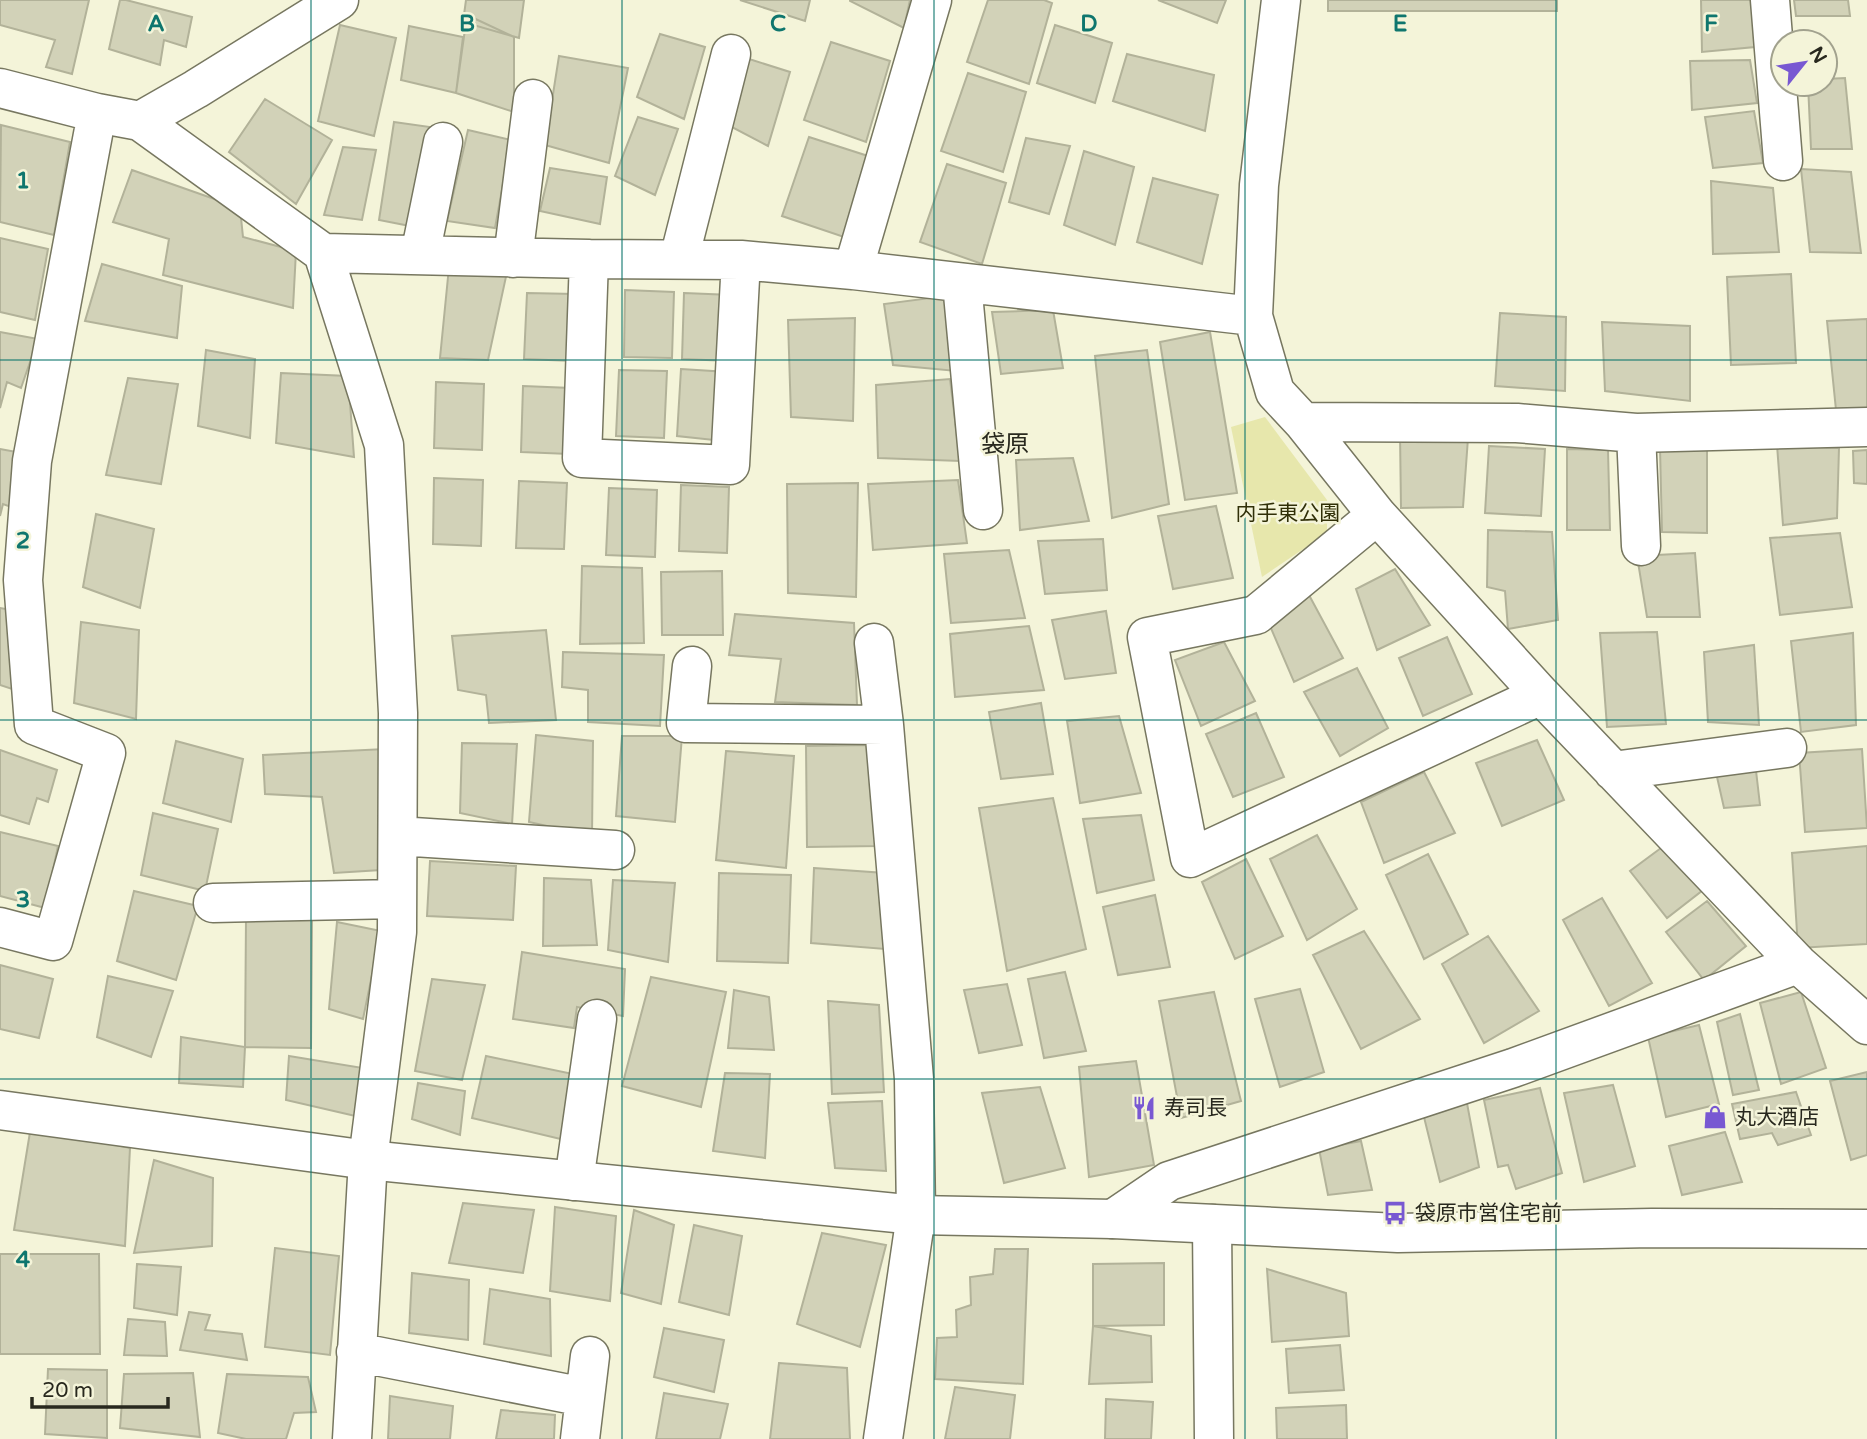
<svg xmlns="http://www.w3.org/2000/svg" width="1867" height="1439" font-family="'Varela Round','Noto Sans JP',sans-serif">
<style>
.green{fill:#e7e7ac}
.building{fill:#d2d2b8;stroke:#b2b299;stroke-width:2}
.lines{fill:none;stroke-linecap:round;stroke-linejoin:round}
.minor-casing{stroke:#777760;stroke-width:41}
.tertiary-casing{stroke:#777760;stroke-width:41}
.minor{stroke:#fff;stroke-width:38}
.tertiary{stroke:#fff;stroke-width:38}
.grid{fill:none;stroke:#0f766e;stroke-width:2;stroke-opacity:0.55}
.labels{text-anchor:middle;dominant-baseline:central;stroke-width:5;stroke-linejoin:round;paint-order:stroke}
.park-label{font-size:21px;fill:#302f08;stroke:#f4f4d9}
.poi-label{font-size:21px;fill:#28281e;stroke:#f4f4d9;text-anchor:start}
.quarter-label{font-size:24px;fill:#28281e;stroke:#f4f4d9}
.grid-label{font-size:23px;text-anchor:middle;font-weight:bold;fill:#0f766e;stroke:#f4f4d9;stroke-width:5;stroke-linejoin:round;paint-order:stroke}
</style>
<rect width="100%" height="100%" fill="#f4f4d9"/>
<!-- green -->
<path class="green" d="M1265,417L1327,500V533L1262,577L1231,427Z"/>
<!-- building -->
<path class="building" d="M0,0H89L72,74L46,67L55,40L0,25Z
M120,0H126L192,17L186,47L164,40L160,65L109,49Z
M466,0H524L519,38L463,22Z
M740,0H810L805,21Z
M850,0H910L904,28L850,1Z
M988,0H1044L1052,3L1029,84L967,62Z
M1158,0H1226L1217,23Z
M1328,0H1557V11H1328Z
M1701,0H1752L1755,47L1702,52Z
M1794,0H1848L1850,16H1796Z
M467,15L514,37V112L456,93Z
M340,25L396,38L374,136L318,121Z
M1055,25L1112,43L1095,103L1037,83Z
M409,26L463,37L456,93L401,80Z
M660,34L705,47L684,119L637,97Z
M831,42L890,61L866,142L804,120Z
M1127,54L1214,75L1205,131L1113,101Z
M559,56L628,68L609,163L545,145Z
M746,58L790,72L768,146L726,124Z
M1750,60L1757,103L1692,110L1690,61Z
M968,73L1026,92L1003,172L941,151Z
M1845,78L1852,149H1811L1808,84H1825V79Z
M265,99L332,140L296,204L229,152Z
M1754,111L1763,163L1713,168L1705,117Z
M638,117L678,129L655,195L615,176Z
M394,122L430,127L410,226L379,220Z
M1,125L70,142L54,235L0,222Z
M468,130L511,140L495,228L447,221Z
M809,137L868,156L844,237L782,216Z
M1026,138L1070,146L1049,214L1009,202Z
M343,147L376,150L362,220L324,215Z
M1084,151L1134,167L1115,245L1064,225Z
M947,164L1006,183L982,264L920,242Z
M550,168L607,177L600,224L540,211Z
M1801,169L1851,172L1861,253L1810,252Z
M132,170L240,208L243,237L296,251L293,308L163,275L169,239L113,222Z
M1153,178L1218,195L1202,264L1137,242Z
M1711,181L1773,188L1779,252L1713,254Z
M0,238L48,249L35,320L0,312Z
M102,264L182,286L177,338L85,321Z
M449,267L507,272L488,360L440,358Z
M1791,274L1796,363L1731,365L1727,277Z
M625,290L674,292L672,358L624,357Z
M527,293L575,294L573,361L524,359Z
M684,293L732,295L730,361L682,359Z
M945,296L956,371L893,365L884,304Z
M1053,310L1063,368L1001,374L992,312Z
M1500,313L1566,317L1565,391L1495,386Z
M855,318L853,421L791,417L788,320Z
M1867,319V408L1836,410L1827,321Z
M1602,322L1690,326V401L1605,391Z
M0,332L38,339L21,388L7,382L0,408Z
M1210,332L1237,493L1185,500L1160,342Z
M206,350L255,359L250,438L198,426Z
M1147,350L1169,504L1112,518L1095,356Z
M681,369L728,372L723,441L677,436Z
M619,370L667,371L664,438L616,436Z
M281,373L348,376L354,457L276,443Z
M128,378L178,384L161,484L106,475Z
M950,379L960,461L878,458L876,385Z
M436,382L484,384L482,450L434,448Z
M523,386L571,388L569,454L521,452Z
M1400,434L1468,438L1463,507L1401,508Z
M1777,445L1839,448L1837,518L1783,525Z
M1489,446L1545,449L1541,516L1485,513Z
M1660,448L1707,450V533L1662,532Z
M0,449L22,453L11,507L3,504L0,516Z
M1567,449L1608,450L1610,530H1567Z
M1867,450V484L1854,483L1853,451Z
M1073,458L1089,521L1020,530L1016,460Z
M434,478L483,480L481,546L433,544Z
M958,480L967,543L873,550L868,484Z
M519,481L567,483L564,549L516,548Z
M858,483L856,597L788,593L787,484Z
M681,485L729,487L727,553L679,551Z
M609,488L657,490L655,557L606,555Z
M1216,506L1233,578L1173,589L1158,516Z
M96,514L154,529L140,608L83,587Z
M1488,530L1552,532L1558,620L1508,629L1505,591L1487,587Z
M1840,533L1852,607L1780,615L1770,538Z
M1103,539L1107,590L1045,594L1038,541Z
M1009,550L1025,618L951,623L944,554Z
M1695,553L1700,617H1647L1637,556Z
M582,566L642,568L644,643L580,644Z
M1395,569L1430,625L1377,650L1356,589Z
M722,571L723,635H662L661,572Z
M1309,595L1343,658L1294,682L1267,619Z
M0,608L17,611L12,689L0,685Z
M1106,611L1116,673L1065,679L1052,620Z
M735,614L854,623L857,705L775,702L781,659L729,655Z
M81,622L139,630L136,719L74,703Z
M1029,626L1044,690L955,697L950,634Z
M546,630L556,720L489,723L486,695L458,690L452,636Z
M1657,632L1666,724L1607,727L1600,633Z
M1853,633L1856,725L1801,732L1791,641Z
M1447,637L1472,694L1423,716L1399,658Z
M1224,642L1255,701L1201,726L1175,660Z
M1754,645L1759,725L1708,722L1704,652Z
M563,652L664,655L660,726L588,722V690L562,687Z
M1357,668L1388,728L1340,756L1304,692Z
M1041,703L1053,774L1001,779L989,712Z
M1256,713L1284,777L1233,797L1206,734Z
M1119,716L1141,793L1080,803L1067,721Z
M536,735L593,741L592,836L529,822Z
M622,736H682L675,822L616,816Z
M1537,740L1564,800L1502,826L1476,763Z
M176,741L243,759L231,822L163,803Z
M462,743L517,744L512,824L460,813Z
M872,745L879,846L807,847L806,746Z
M385,749L381,870L334,873L322,797L265,794L263,755Z
M1862,749L1867,828L1805,832L1799,753Z
M0,750L57,770L48,802L37,798L29,824L0,815Z
M726,751L794,756L786,868L716,860Z
M1755,762L1760,805L1724,808L1715,768Z
M1424,772L1455,833L1384,863L1361,802Z
M1053,798L1086,949L1007,971L979,808Z
M153,813L218,829L205,891L141,875Z
M1141,815L1154,880L1097,893L1083,819Z
M0,832L58,846L45,908L0,896Z
M1317,835L1357,909L1307,940L1270,859Z
M1665,845L1703,890L1667,918L1630,871Z
M1867,846V944L1798,948L1792,853Z
M1428,854L1468,934L1424,959L1386,875Z
M1246,859L1283,936L1235,959L1202,882Z
M430,861L516,866L513,920L427,916Z
M814,868L885,873V949L811,943Z
M719,873L791,875L788,963L717,961Z
M544,878L591,880L597,945L543,946Z
M613,880L675,883L668,962L608,950Z
M134,891L198,906L176,980L117,961Z
M1155,895L1170,967L1118,975L1103,907Z
M1602,898L1652,983L1609,1006L1563,920Z
M1707,901L1746,946L1704,980L1666,932Z
M246,919L312,920L311,1048L245,1047Z
M337,922L381,931L363,1019L329,1009Z
M1364,931L1420,1019L1361,1049L1313,955Z
M1488,936L1539,1011L1484,1043L1442,964Z
M522,952L625,969L623,1016L577,1007L574,1028L513,1019Z
M0,965L53,979L39,1038L0,1029Z
M1065,972L1086,1051L1044,1058L1028,979Z
M108,976L173,991L151,1057L97,1037Z
M651,977L726,992L701,1107L622,1086Z
M432,979L485,985L462,1080L415,1071Z
M1007,984L1022,1045L979,1053L964,990Z
M1300,989L1324,1072L1280,1087L1255,999Z
M734,990L769,997L774,1050L728,1048Z
M1214,992L1241,1101L1181,1118L1159,1001Z
M1801,992L1826,1068L1781,1084L1760,1003Z
M828,1001L879,1005L884,1092L832,1094Z
M1740,1014L1759,1090L1733,1095L1717,1022Z
M1699,1025L1719,1104L1666,1117L1648,1037Z
M181,1037L245,1047L243,1087L179,1083Z
M289,1056L369,1069L364,1118L286,1100Z
M486,1056L573,1074L569,1141L472,1118Z
M1136,1061L1154,1165L1089,1177L1079,1067Z
M1867,1072V1155L1851,1160L1830,1081Z
M725,1073L770,1074L765,1158L713,1151Z
M418,1083L465,1091L460,1135L412,1119Z
M1613,1085L1635,1166L1584,1182L1564,1093Z
M1040,1087L1065,1168L1004,1183L982,1093Z
M1540,1088L1562,1173L1516,1189L1508,1165L1498,1167L1484,1100Z
M1796,1092L1811,1135L1778,1145L1772,1133L1740,1139L1732,1104Z
M1466,1098L1479,1167L1440,1182L1422,1109Z
M882,1101L886,1171L835,1168L828,1103Z
M31,1126L130,1148L125,1246L14,1230Z
M1725,1132L1742,1182L1682,1195L1669,1146Z
M1361,1141L1372,1190L1328,1195L1319,1149Z
M154,1160L213,1178L212,1246L134,1253Z
M463,1203L534,1210L523,1273L449,1263Z
M555,1207L616,1216L610,1301L550,1291Z
M634,1210L674,1225L661,1304L621,1293Z
M694,1225L742,1236L729,1315L679,1302Z
M822,1233L886,1245L860,1347L797,1324Z
M275,1248L339,1256L330,1355L265,1347Z
M995,1249H1028L1023,1384L935,1379L937,1338L957,1337L956,1310L971,1305L970,1277L993,1274Z
M0,1254H99L100,1354H0Z
M1164,1263V1325L1093,1326V1264Z
M137,1264L181,1267L177,1315L134,1308Z
M1267,1269L1346,1293L1349,1336L1272,1342Z
M412,1273L469,1280L468,1340L409,1333Z
M490,1289L550,1299L551,1356L484,1344Z
M189,1312L210,1315L205,1330L242,1334L247,1360L180,1350Z
M128,1319L165,1322L167,1356L124,1355Z
M1093,1326L1151,1336L1152,1382L1089,1384Z
M664,1328L724,1340L714,1392L654,1377Z
M1340,1345L1344,1390L1289,1393L1286,1349Z
M779,1363L847,1368L850,1439H770Z
M48,1369L107,1370V1438L45,1434Z
M193,1373L200,1437L120,1428L124,1374Z
M227,1374L308,1377L316,1412L294,1413L286,1439H246L218,1433Z
M955,1387L1015,1395L1010,1439H945Z
M664,1393L728,1404L720,1439H656Z
M390,1396L453,1406L450,1439H388Z
M1106,1399L1153,1402L1151,1439H1105Z
M1346,1405L1347,1439H1277L1276,1408Z
M501,1410L555,1415L554,1439H496Z"/>
<g class="lines">
<!-- minor casing -->
<g class="minor-casing">
<path id="minor" d="M1770,0L1783,161
M0,88L97,113L140,121L323,253L589,259L741,260L853,270L1253,316L1275,392L1303,422L1377,515L1541,695L1798,964L1867,1025
M140,121L196,89L339,0
M323,253L384,445L398,713L397,932L368,1160L352,1439
M420,255L443,142
M513,258L533,99
M589,259L582,458L730,465L741,260
M679,259L731,54
M853,270L932,0
M962,283L983,510
M1253,316L1259,185L1281,0
M1303,422L1517,423L1636,433L1867,427
M1636,433L1641,546
M1377,515L1256,615L1147,637L1190,858L1541,695
M874,643L884,725L914,1079L916,1215L883,1439
M692,666L686,723L884,725
M1613,771L1787,748
M398,836L615,850
M213,903L397,899
M0,927L53,941L106,753L34,725L23,580L32,461L97,113
M574,1181L597,1019
M1113,1219L1169,1181L1513,1068L1798,964
M1212,1224L1214,1439
M356,1352L584,1397
M580,1439L590,1356"/>
</g>
<!-- tertiary casing -->
<g class="tertiary-casing">
<path id="tertiary" d="M0,1110L368,1160L916,1215L1113,1219L1398,1233L1652,1228L1867,1229"/>
</g>
<!-- minor -->
<use href="#minor" class="minor"/>
<!-- tertiary -->
<use href="#tertiary" class="tertiary"/>
</g>
<!-- grid -->
<path class="grid" d="M311,0V1439M622,0V1439M934,0V1439M1245,0V1439M1556,0V1439M0,360H1867M0,720H1867M0,1079H1867"/>
<!-- icons -->
<defs>
<g id="restaurant-bare" transform="scale(1.89)"><path d="M-5-6h1v4h1v-4h1v4h1v-4h1v5L-1.5 .5V6h-2V.5L-5-1ZM5-6V6H3V1.5H1.5Q1.5-4 5-6Z" fill="#7858d2" stroke="#f4f4d9" stroke-width="2.5" paint-order="stroke"/></g>
<g id="shop-bare" transform="scale(1.89)"><path d="M-5-2.5h2.3a2.7 3.5 0 0 1 5.4 0H5L5.5 6h-11ZM-1.5-2.5h3a1.5 2.3 0 0 0-3 0Z" fill="#7858d2" stroke="#f4f4d9" stroke-width="2.5" paint-order="stroke"/></g>
<g id="bus-bare" transform="scale(1.89)"><path d="M-5-6H5V4H4V6H2V4H-2V6H-4V4H-5ZM-3.5-4V0h7V-4ZM-3.5 1.2v1.5H-2V1.2ZM2 1.2v1.5H3.5V1.2Z" fill="#7858d2" stroke="#f4f4d9" stroke-width="2.5" paint-order="stroke"/></g>
</defs>
<g fill-rule="evenodd">
<use href="#restaurant-bare" x="1144" y="1108"/>
<use href="#shop-bare" x="1715" y="1117"/>
<use href="#bus-bare" x="1395" y="1213"/>
</g>
<g class="labels">
<!-- park labels -->
<g class="park-label">
<text x="1288" y="513">内手東公園</text>
</g>
<!-- poi labels -->
<g class="poi-label">
<text x="1164" y="1108">寿司長</text>
<text x="1735" y="1117">丸大酒店</text>
<text x="1415" y="1213">袋原市営住宅前</text>
</g>
<!-- quarter labels -->
<g class="quarter-label">
<text x="1005" y="444">袋原</text>
</g>
</g>
<g class="grid-label">
<text x="156" y="31">A</text>
<text x="467" y="31">B</text>
<text x="778" y="31">C</text>
<text x="1089" y="31">D</text>
<text x="1400" y="31">E</text>
<text x="1711" y="31">F</text>
<text x="23" y="188">1</text>
<text x="23" y="548">2</text>
<text x="23" y="907">3</text>
<text x="23" y="1267">4</text>
</g>
<!-- north arrow -->
<g transform="translate(1804 63) rotate(60)"><circle r="33" fill="#f4f4d9" stroke="#a2a28e" stroke-width="2"/>
<path d="M0-5L12 26L0 18L-12 26Z" fill="#7858d2"/>
<text y="-10" font-size="19" font-weight="bold" text-anchor="middle" fill="#28281e">N</text>
</g>
<!-- scale -->
<path d="M32 1397v10h136v-10" fill="none" stroke="#28281e" stroke-width="3.5"/>
<text x="42" y="1397" font-size="21" fill="#28281e" stroke="#f4f4d9" stroke-width="5" paint-order="stroke">20 m</text>
</svg>
